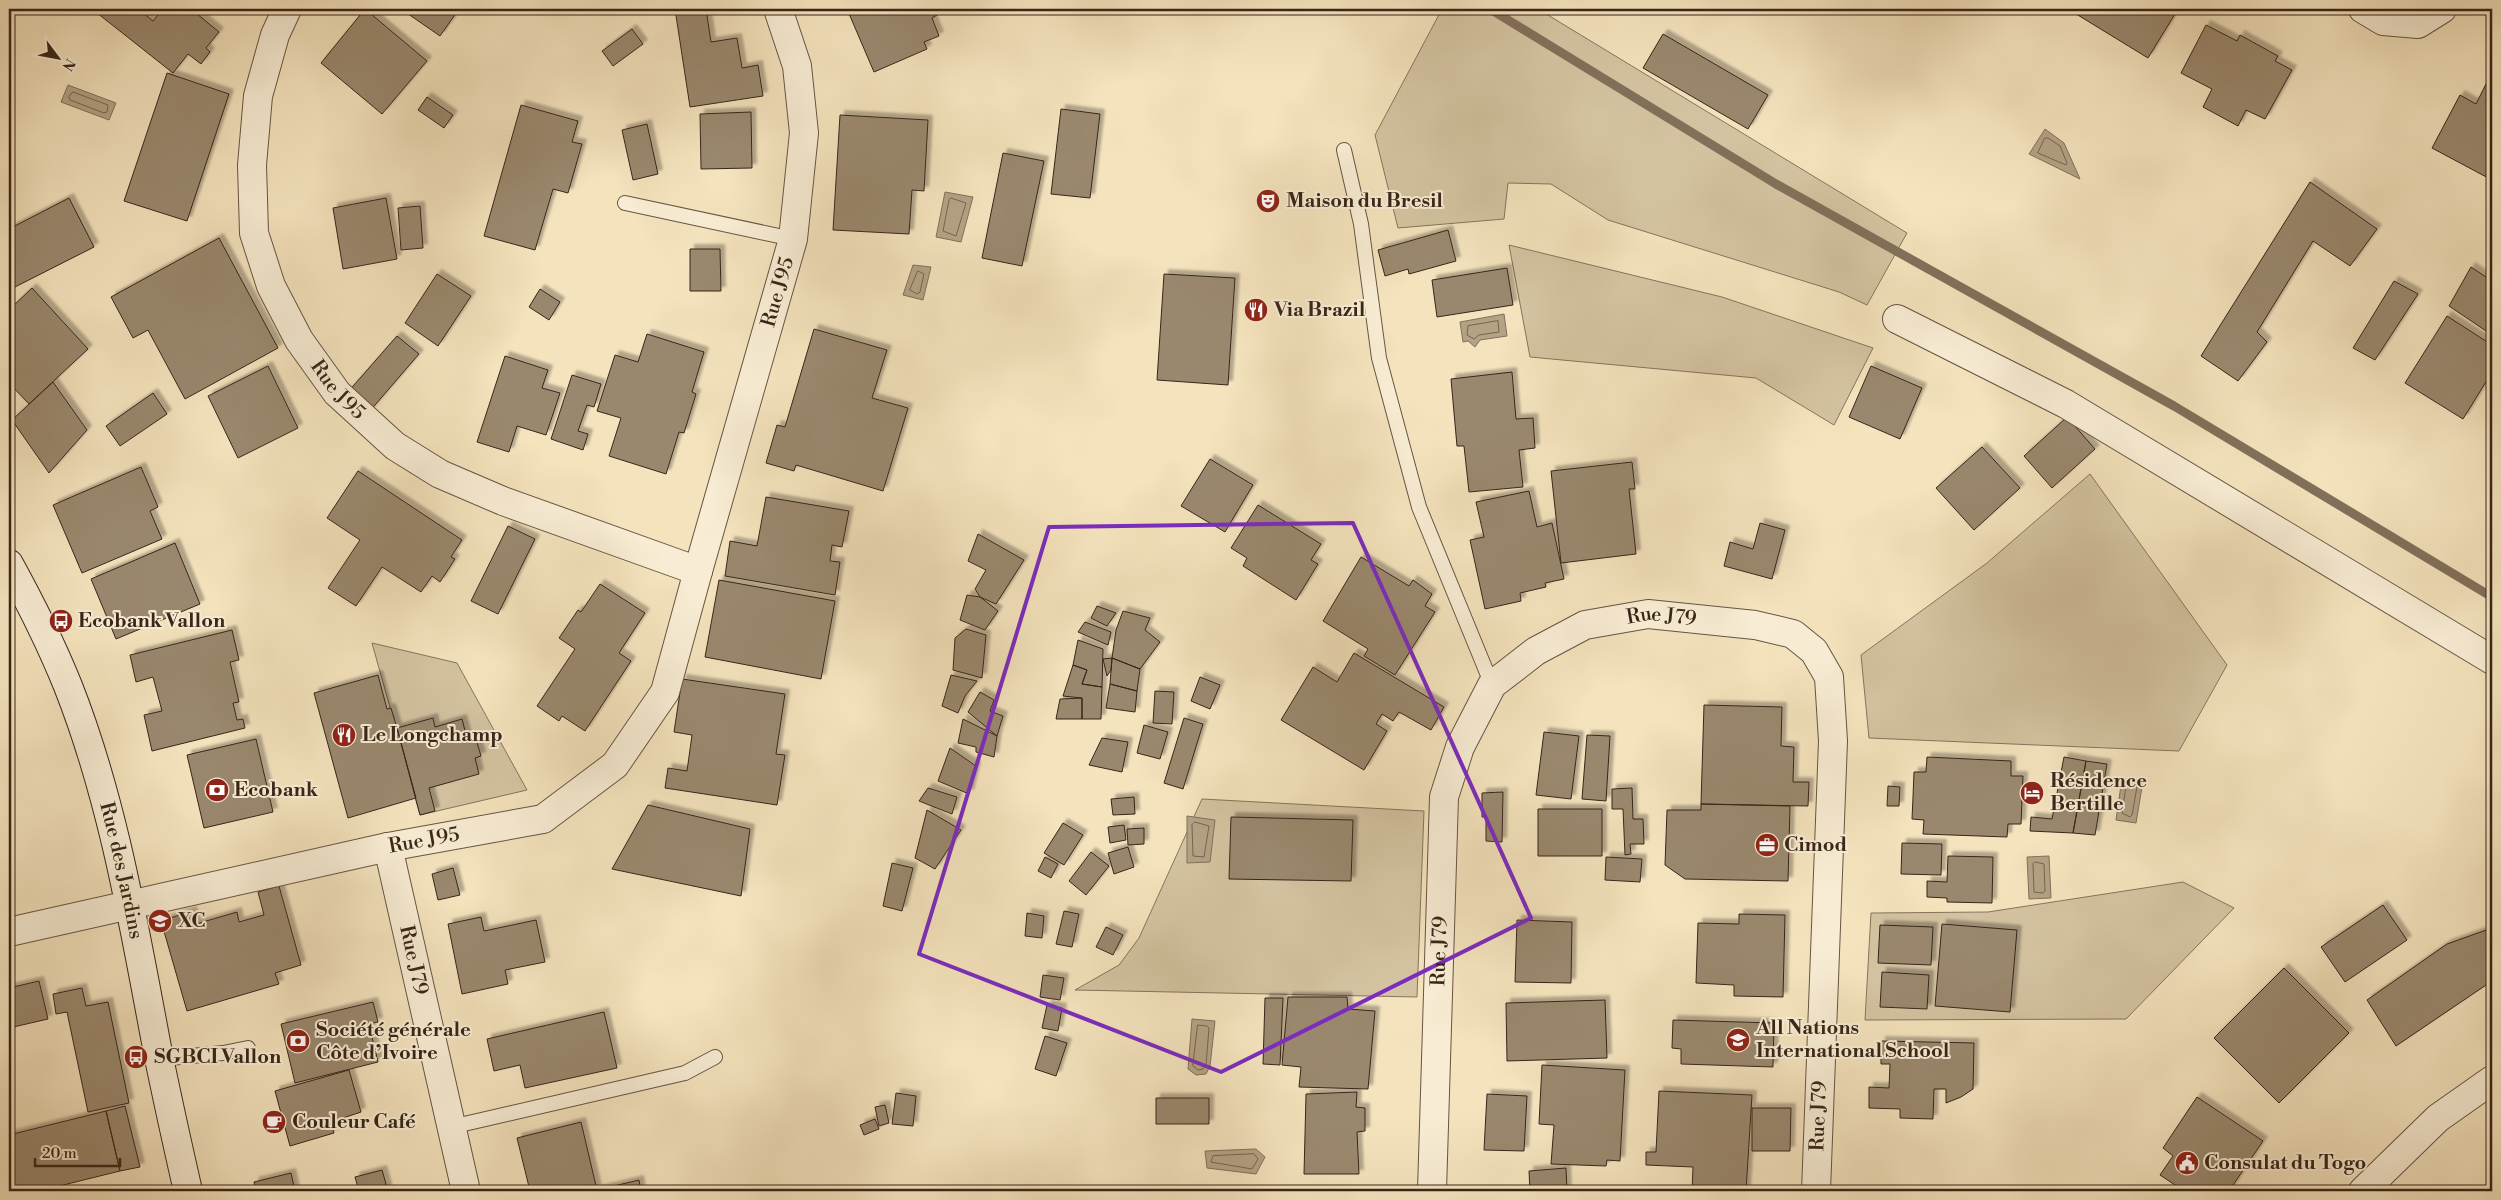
<svg xmlns="http://www.w3.org/2000/svg" width="2501" height="1200" font-family="'Libre Bodoni',serif">
<style>
.green{fill:#d4c3a1;stroke:#86745d}
.water{fill:#b4a285;stroke:#82705a}
.lines{fill:none;stroke-linecap:round;stroke-linejoin:round}
.shore{stroke:#76644f;stroke-width:1}
.stream{stroke:#82705a;stroke-width:9}
.building{fill:#9a886e;stroke:#382519;filter:url(#shadow)}
.service-casing{stroke:#675442;stroke-width:16}
.minor-casing{stroke:#675442;stroke-width:30}
.tertiary-casing{stroke:#675442;stroke-width:30}
.secondary-casing{stroke:#382519;stroke-width:30}
.service{stroke:#f8edd4;stroke-width:14}
.minor{stroke:#f8edd4;stroke-width:28}
.tertiary{stroke:#f8edd4;stroke-width:28}
.secondary{stroke:#f8edd4;stroke-width:28}
.marked{fill:none;stroke:#7b2cbf;stroke-width:4;stroke-linejoin:round}
.labels{text-anchor:middle;dominant-baseline:central;stroke-width:4;stroke-linejoin:round;paint-order:stroke}
.poi-label{font-size:20px;font-weight:bold;fill:#382519;stroke:#f8edd4;text-anchor:start}
.street-label{font-size:20px;fill:#382519;stroke:#f8edd4}
</style>
<defs>
<filter id="shadow"><feDropShadow dx="4.5" dy="-4.5" stdDeviation="1" flood-color="#0004"/></filter>
</defs>
<rect width="100%" height="100%" fill="#f4e3bd"/>
<filter id="stains"><feTurbulence type="fractalNoise" baseFrequency=".004" numOctaves="4"/><feColorMatrix values="0 0 0 0 .2 0 0 0 0 .09 0 0 0 0 .02 0 0 0 .5 -.17"/></filter>
<radialGradient id="worn" r=".72"><stop offset=".6" stop-color="#630" stop-opacity="0"/><stop offset="1" stop-color="#630" stop-opacity=".3"/></radialGradient>
<!-- green -->
<path class="green" d="M1442,9H1538L1907,233L1867,305L1839,292L1608,220L1551,184L1508,183L1504,219L1398,228L1375,135Z
M1509,245L1722,297L1873,348L1834,425L1756,378L1530,357Z
M2090,474L2227,665L2179,751L1869,738L1861,655L1987,563Z
M372,643L457,663L527,790L420,815Z
M1202,799L1424,811L1417,997L1075,990L1119,965L1139,938Z
M2183,882L2234,908L2126,1019L1865,1020L1871,913L1988,912Z"/>
<!-- water -->
<path class="water" d="M68,85L116,103L109,120L61,102Z
M2045,129L2064,143L2080,179L2029,154Z
M945,192L973,197L961,242L936,237Z
M913,265L931,267L923,300L903,295Z
M1504,314L1507,336L1480,340L1475,347L1468,341L1463,342L1460,322Z
M2122,778L2143,781L2136,823L2116,820Z
M1187,816L1215,820L1210,862L1187,863Z
M2049,856L2051,898L2029,899L2027,857Z
M1192,1019L1215,1021L1210,1066L1206,1074L1196,1075L1188,1069Z
M1256,1149L1265,1157L1256,1174L1207,1168L1205,1151Z"/>
<g class="lines">
<!-- shore -->
<path class="shore" d="M73,92L108,105L107,112L104,113L70,100L69,97Z
M2045,138H2048L2060,146L2067,163L2066,165L2038,153Z
M951,198L966,203L956,236L943,231L949,200Z
M918,271L924,274L920,292L917,294L910,290Z
M1498,321L1499,332L1479,335L1474,339L1467,335L1468,326Z
M2129,784L2137,787L2132,815L2130,817L2122,813L2126,786Z
M1195,822L1209,826L1204,857L1193,856L1192,825Z
M2035,862L2044,864L2045,891L2043,893L2034,892L2033,864Z
M1198,1025L1207,1026L1209,1028L1206,1065L1203,1069L1198,1070L1193,1066Z
M1254,1154L1258,1159L1252,1169L1211,1162L1213,1156Z"/>
<!-- stream -->
<path class="stream" d="M1490,9L1776,184L2174,406L2492,597"/>
</g>
<!-- building -->
<path class="building" d="M92,9H138L153,21L163,9H191L219,32L206,48L210,52L201,64L188,54L173,73Z
M365,9L427,61L382,114L321,63Z
M401,9H459L440,36Z
M675,9H706L711,42L737,38L742,68L758,65L763,96L690,107Z
M847,9H934L937,15L932,18L939,36L924,42L927,49L874,72Z
M2068,9H2178L2148,58Z
M2206,25L2237,41L2240,35L2278,56L2275,61L2292,70L2265,119L2246,110L2238,126L2203,107L2212,89L2181,73Z
M632,29L643,44L613,66L602,51Z
M1663,34L1768,95L1748,129L1643,68Z
M2492,72V180L2432,148L2460,95L2476,104Z
M167,73L229,94L187,221L124,201Z
M427,97L453,115L444,128L418,110Z
M521,105L578,121L572,142L582,144L568,193L553,189L535,250L484,236Z
M1061,109L1100,114L1090,198L1051,194Z
M751,112L752,168L701,169L700,114Z
M840,115L928,120L924,191L912,190L909,234L833,230Z
M647,124L658,174L633,180L622,130Z
M1003,153L1044,161L1022,266L982,258Z
M2310,182L2377,229L2350,266L2313,241L2257,332L2267,342L2238,381L2201,356Z
M69,198L94,247L9,290V229Z
M386,198L397,259L343,269L333,208Z
M420,206L423,248L401,250L398,208Z
M1448,230L1456,261L1409,274L1408,269L1385,276L1378,250Z
M219,238L278,348L185,399L148,330L133,338L111,297Z
M690,249H720L721,291H690Z
M2471,267L2492,281V335L2449,306Z
M1507,268L1513,305L1437,317L1432,280Z
M437,274L471,296L438,346L405,323Z
M1164,274L1235,278L1228,385L1157,380Z
M2394,281L2418,294L2375,360L2353,348Z
M32,288L88,349L29,404L9,383V310Z
M540,289L560,302L549,320L529,307Z
M2447,316L2492,345V372L2463,419L2405,383Z
M814,329L887,350L872,398L908,408L883,491L796,465L794,471L766,463L777,425L785,427Z
M647,334L704,352L692,392L696,394L684,433L679,432L666,474L609,456L621,418L597,411L615,355L638,362Z
M397,336L419,354L369,412L347,393Z
M505,356L548,370L542,388L560,393L546,435L517,426L509,452L477,442Z
M268,366L298,428L238,458L208,396Z
M1871,366L1922,388L1900,439L1849,417Z
M1512,372L1516,419L1533,418L1535,448L1519,450L1523,487L1469,492L1464,446H1457L1451,379Z
M572,375L601,384L594,407L587,405L578,431L588,434L583,450L551,439Z
M53,382L87,430L49,473L12,420Z
M153,393L167,414L120,446L106,426Z
M2067,417L2095,449L2052,488L2024,456Z
M1982,447L2020,488L1974,530L1936,488Z
M1210,459L1253,485L1225,532L1181,506Z
M1632,462L1635,489H1629L1636,554L1561,563L1551,471Z
M141,467L158,507L150,511L162,539L82,573L53,505Z
M358,471L462,540L451,557L455,559L440,582L432,576L421,592L382,567L356,606L328,588L360,540L327,518Z
M1529,491L1537,527L1552,523L1564,579L1545,583L1546,587L1520,593L1521,601L1485,609L1470,540L1484,537L1476,502Z
M766,497L849,511L842,547L832,545L830,561L840,562L835,595L725,576L730,541L757,546Z
M1258,505L1321,544L1311,560L1318,564L1296,600L1243,566L1247,558L1231,548Z
M1760,523L1785,530L1772,579L1724,566L1730,542L1753,549Z
M508,526L535,539L498,614L471,601Z
M978,534L1024,560L996,604L980,597L975,589L986,570L968,561Z
M175,543L200,604L116,639L91,579Z
M1361,557L1409,586L1413,580L1432,594L1425,606L1435,612L1395,675L1364,656L1368,649L1323,621Z
M719,580L835,601L821,679L705,657Z
M600,584L645,613L619,653L631,661L585,731L562,716L559,721L537,706L575,649L559,638L578,610L581,612Z
M967,595L980,597L998,611L985,630L960,620Z
M1097,606L1116,613L1107,626L1091,618Z
M1123,611L1150,618L1145,630L1160,642L1140,669L1112,658L1116,630Z
M1085,622L1111,632L1108,645L1078,632Z
M966,629L986,635L982,678L953,670L955,638Z
M232,630L239,660L230,662L239,702L233,703L237,720L243,719L245,728L152,751L144,715L162,711L153,677L136,682L130,655Z
M1078,640L1103,649L1102,687L1082,684L1087,670L1073,665Z
M1354,653L1444,707L1431,730L1399,712L1393,721L1382,714L1376,724L1387,731L1364,770L1281,720L1313,667L1337,682Z
M1112,658L1111,670L1107,676L1103,659Z
M1112,658L1140,669L1137,691L1110,684Z
M1073,665L1087,670L1082,684L1102,687L1101,719H1082V698L1063,696Z
M378,675L387,709L391,708L397,728L416,798L348,818L314,693Z
M951,675L977,681L965,696L958,713L942,706Z
M1200,677L1220,685L1210,709L1191,701Z
M682,679L785,694L776,754L785,755L777,805L665,788L668,768L687,771L692,735L674,732Z
M1110,684L1137,691L1135,712L1106,708Z
M1155,691L1174,692L1172,724L1153,723Z
M980,692L994,700L990,711L1003,716L997,736L968,712Z
M1082,698V719H1056L1060,699Z
M1704,705L1782,707L1781,746L1794,747L1793,782H1809L1808,806L1701,804Z
M433,718L435,727L462,719L467,738L475,736L481,756L475,758L479,774L429,788L435,811L420,815L397,728Z
M1184,718L1203,724L1183,789L1164,783Z
M963,719L997,736L994,757L976,752V747L958,743Z
M1144,725L1168,732L1160,759L1137,753Z
M1544,732L1579,736L1571,799L1536,795Z
M1587,735L1610,736L1606,801L1582,799Z
M1102,738L1128,742L1122,772L1089,765Z
M256,739L273,812L204,828L187,755Z
M950,748L976,766L969,794L938,781Z
M1927,757L2011,761V776H2023L2021,824H2008L2007,837L1923,834L1924,820L1912,819L1913,797L1914,772H1926Z
M2064,757L2086,761L2073,833L2030,831L2031,817L2052,819Z
M2086,761L2107,764L2095,835L2073,833Z
M1888,786L1900,787L1899,806H1887Z
M928,788L957,797L952,814L919,801Z
M1632,788L1633,819H1643L1644,844H1630L1631,854L1625,855L1623,809H1612V789Z
M1503,792L1502,842L1486,841V817H1482V793Z
M1134,797L1135,814L1113,815L1111,799Z
M1701,804L1790,806L1788,881L1685,879L1665,865L1667,810H1701Z
M648,805L750,829L741,896L612,869Z
M1538,809H1602V856H1538Z
M927,810L961,830L935,869L915,858Z
M1231,817L1353,820L1351,881L1229,879Z
M1063,823L1083,835L1064,865L1044,853Z
M1124,825L1126,840L1110,843L1108,827Z
M1144,828V844L1128,845L1127,829Z
M1902,843L1942,844L1941,875L1901,874Z
M1128,847L1134,867L1114,874L1108,853Z
M1091,852L1109,866L1086,895L1069,881Z
M1948,856L1993,857L1992,903L1947,902V898L1927,897V881L1947,882Z
M1045,857L1058,864L1051,878L1038,871Z
M1606,857L1642,859L1640,882L1605,880Z
M892,863L913,868L902,911L883,906Z
M453,868L460,895L438,900L432,874Z
M279,886L301,965L275,973L279,984L187,1011L161,921L192,911L196,924L237,912L239,922L264,915L258,892Z
M2383,905L2407,940L2345,982L2321,947Z
M1064,911L1079,914L1072,947L1056,944Z
M1027,913L1044,916L1042,938L1025,936Z
M1739,914L1785,915L1783,997L1734,996V985L1696,983L1698,923L1739,924Z
M481,917L484,931L536,920L545,962L505,970L508,984L462,994L448,924Z
M1517,920L1572,922L1571,983L1515,982Z
M1942,924L2017,930L2010,1012L1935,1006Z
M1880,925L1933,927L1931,965L1878,963Z
M1106,927L1123,935L1113,955L1096,947Z
M2492,928V981L2396,1046L2367,1000L2447,944Z
M2284,968L2349,1033L2279,1103L2214,1038Z
M1882,972L1929,975L1927,1009L1880,1007Z
M1043,975L1064,978L1060,1000L1040,997Z
M39,981L48,1019L9,1028V988Z
M82,988L86,1006L108,1002L129,1103L88,1112L67,1012L56,1014L53,994Z
M1288,997H1347L1348,1009L1375,1011L1368,1089L1299,1087L1301,1067L1282,1065Z
M1265,998H1283L1280,1065L1263,1064Z
M1605,1000L1607,1058L1507,1061L1506,1003Z
M373,1002L378,1022L369,1024L378,1062L295,1083L281,1024Z
M1047,1005L1062,1008L1058,1031L1042,1028Z
M604,1012L617,1068L525,1088L520,1065L494,1071L487,1039Z
M1673,1020L1774,1023L1773,1067L1681,1064V1049L1672,1048Z
M1045,1036L1067,1043L1056,1076L1035,1069Z
M1881,1041L1974,1043L1973,1089L1961,1097L1946,1103V1089H1934L1933,1119L1900,1118V1109L1869,1108V1087L1889,1088L1890,1064H1881Z
M1542,1065L1625,1070L1620,1161L1607,1160L1606,1166L1551,1164L1554,1125L1539,1124Z
M349,1070L361,1112L331,1122L334,1133L290,1146L275,1091Z
M1659,1091L1752,1095L1746,1191H1692L1693,1167L1646,1165V1152H1656Z
M1357,1092L1356,1107L1365,1108V1131L1357,1132L1359,1174H1304L1306,1094Z
M896,1093L916,1096L913,1126L892,1124Z
M1487,1094L1527,1096L1524,1151L1484,1150Z
M2197,1097L2263,1141L2229,1191H2184L2160,1175L2173,1156L2163,1148Z
M1156,1098H1209V1124H1156Z
M885,1105L889,1123L879,1126L875,1107Z
M125,1106L140,1167L120,1171L106,1111Z
M1752,1108H1791L1790,1151H1752Z
M106,1111L120,1171L39,1191H9V1135Z
M875,1119L879,1129L864,1135L860,1125Z
M581,1122L597,1190L639,1180L641,1191H530L517,1138Z
M1566,1168L1567,1191H1530L1529,1171Z
M382,1170L388,1191H359L355,1177Z
M291,1173L295,1191H256L254,1182Z"/>
<g class="lines">
<!-- service casing -->
<g class="service-casing">
<path id="service" d="M1344,150L1361,224L1379,358L1419,507L1492,685
M625,203L793,239
M159,1059L223,1053L248,1048
M451,1127L685,1073L715,1057"/>
</g>
<!-- minor casing -->
<g class="minor-casing">
<g id="minor">
<path id="s1" d="M287,9L275,35L258,96L252,165L254,233L271,286L299,340L337,393L395,446L440,474L503,501L698,571"/>
<path d="M2363,9L2383,21L2418,24L2442,9"/>
<path d="M1897,319L2066,404L2492,660"/>
<path id="s2" d="M388,847L466,1191"/>
<path id="s3" d="M9,932L388,847L543,819L615,765L665,692L698,571L793,239L804,133L797,66L778,9"/>
<path id="s4" d="M1432,1191L1444,797L1460,747L1492,685L1536,651L1585,625L1648,614L1755,625L1793,634L1814,651L1829,677L1833,741L1816,1191"/>
</g>
</g>
<!-- tertiary casing -->
<g class="tertiary-casing">
<path id="tertiary" d="M2363,1191L2438,1118L2492,1080"/>
</g>
<!-- secondary casing -->
<g class="secondary-casing">
<g id="secondary">
<path id="s5" d="M9,564C31,604 51,644 68,686C115,805 135,933 159,1058C168,1102 178,1147 188,1191"/>
</g>
</g>
<!-- service -->
<use href="#service" class="service"/>
<!-- minor -->
<use href="#minor" class="minor"/>
<!-- tertiary -->
<use href="#tertiary" class="tertiary"/>
<!-- secondary -->
<use href="#secondary" class="secondary"/>
</g>
<!-- marked area -->
<path class="marked" d="M1353,523L1531,918L1221,1072L919,954L1049,527Z"/>
<!-- icons -->
<defs>
<g id="theatre-disc" transform="scale(1.25)"><circle r="9.5" fill="#8f2418" stroke="#f8edd4"/><path d="M-5-5.5Q0-4 5-5.5V0Q5 5 0 6Q-5 5-5 0ZM-3.3-2.5H-1v1.5H-3.3ZM1-2.5H3.3v1.5H1ZM-2.8 1Q0 5.5 2.8 1Z" fill="#fff"/></g>
<g id="restaurant-disc" transform="scale(1.25)"><circle r="9.5" fill="#8f2418" stroke="#f8edd4"/><path d="M-5-6h1v4h1v-4h1v4h1v-4h1v5L-1.5 .5V6h-2V.5L-5-1ZM5-6V6H3V1.5H1.5Q1.5-4 5-6Z" fill="#fff"/></g>
<g id="bus-disc" transform="scale(1.25)"><circle r="9.5" fill="#8f2418" stroke="#f8edd4"/><path d="M-5-6H5V4H4V6H2V4H-2V6H-4V4H-5ZM-3.5-4V0h7V-4ZM-3.5 1.2v1.5H-2V1.2ZM2 1.2v1.5H3.5V1.2Z" fill="#fff"/></g>
<g id="bank-disc" transform="scale(1.25)"><circle r="9.5" fill="#8f2418" stroke="#f8edd4"/><path d="M-6-4H6V4H-6ZM0-2.3a2.3 2.3 0 1 0 0 4.6a2.3 2.3 0 1 0 0-4.6Z" fill="#fff"/></g>
<g id="hotel-disc" transform="scale(1.25)"><circle r="9.5" fill="#8f2418" stroke="#f8edd4"/><path d="M-6-4.5h1.5V1H6V5H4.5V3h-9V5H-6ZM-4 0a1.8 1.8 0 1 1 3.6 0ZM.5 0V-2.5h3Q6-2.5 6 0Z" fill="#fff"/></g>
<g id="office-disc" transform="scale(1.25)"><circle r="9.5" fill="#8f2418" stroke="#f8edd4"/><path d="M-6-3h4V-5.5h4V-3h4V5H-6ZM-1-4.5V-3h2v-1.5ZM-6 0V1H6V0Z" fill="#fff"/></g>
<g id="school-disc" transform="scale(1.25)"><circle r="9.5" fill="#8f2418" stroke="#f8edd4"/><path d="M0-5L7-2L0 1L-7-2ZM-4 1L0 2.5L4 1V4Q0 6-4 4Z" fill="#fff"/></g>
<g id="cafe-disc" transform="scale(1.25)"><circle r="9.5" fill="#8f2418" stroke="#f8edd4"/><path d="M-5.5-4.5H6V0H3Q3 3.5 0 3.5H-2.5Q-5.5 3.5-5.5 0ZM3-3.2v2h1.7v-2ZM-6 4.5H4V6H-6Z" fill="#fff"/></g>
<g id="civic-disc" transform="scale(1.25)"><circle r="9.5" fill="#8f2418" stroke="#f8edd4"/><path d="M-.6-6.5H3V-4.5H.6V-3L4-1V1h2V6H-6V1h2V-1L-.6-3ZM-1.2 2.5V6h2.4V2.5Z" fill="#fff"/></g>
</defs>
<g fill-rule="evenodd">
<use href="#theatre-disc" x="1268" y="201"/>
<use href="#restaurant-disc" x="1256" y="310"/>
<use href="#bus-disc" x="61" y="621"/>
<use href="#restaurant-disc" x="344" y="735"/>
<use href="#bank-disc" x="217" y="790"/>
<use href="#hotel-disc" x="2032" y="793"/>
<use href="#office-disc" x="1767" y="845"/>
<use href="#school-disc" x="160" y="921"/>
<use href="#school-disc" x="1738" y="1040"/>
<use href="#bank-disc" x="298" y="1041"/>
<use href="#bus-disc" x="136" y="1057"/>
<use href="#cafe-disc" x="274" y="1122"/>
<use href="#civic-disc" x="2187" y="1163"/>
</g>
<g class="labels">
<!-- poi labels -->
<g class="poi-label">
<text x="1286" y="201">Maison du Bresil</text>
<text x="1274" y="310">Via Brazil</text>
<text x="78" y="621">Ecobank Vallon</text>
<text x="362" y="735">Le Longchamp</text>
<text x="2050" y="781">Résidence<tspan x="2050" dy="23">Bertille</tspan></text>
<text x="234" y="790">Ecobank</text>
<text x="1784" y="845">Cimod</text>
<text x="178" y="921">XC</text>
<text x="1756" y="1028">All Nations<tspan x="1756" dy="23">International School</tspan></text>
<text x="316" y="1030">Société générale<tspan x="316" dy="23">Côte d’Ivoire</tspan></text>
<text x="154" y="1057">SGBCI Vallon</text>
<text x="292" y="1122">Couleur Café</text>
<text x="2204" y="1163">Consulat du Togo</text>
</g>
<!-- street labels -->
<g class="street-label">
<text stroke="none"><textPath href="#s3" startOffset="1140">Rue J95</textPath></text>
<text stroke="none"><textPath href="#s1" startOffset="409">Rue J95</textPath></text>
<text stroke="none"><textPath href="#s4" startOffset="705">Rue J79</textPath></text>
<text stroke="none"><textPath href="#s3" startOffset="425">Rue J95</textPath></text>
<text stroke="none"><textPath href="#s5" startOffset="328">Rue des Jardins</textPath></text>
<text stroke="none"><textPath href="#s4" startOffset="240">Rue J79</textPath></text>
<text stroke="none"><textPath href="#s2" startOffset="116">Rue J79</textPath></text>
<text transform="translate(1819 1116) rotate(-88)">Rue J79</text>
</g>
</g>
<!-- margin -->
<rect width="2501" height="1200" fill="none" stroke="#f4e3bd" stroke-width="30"/>
<rect x="10" y="10" width="2481" height="1180" fill="none" stroke="#382519" stroke-width="2.5"/>
<rect x="15" y="15" width="2471" height="1170" fill="none" stroke="#382519"/>
<!-- north arrow -->
<g transform="translate(58 58) rotate(122)" stroke="#f8edd4" stroke-width="4" paint-order="stroke">
<path d="M0-4L9 19L0 12L-9 19Z" fill="#382519"/>
<text y="-8" font-size="14" font-weight="bold" text-anchor="middle" fill="#382519">N</text>
</g>
<!-- scale -->
<path d="M35 1158v8h85v-8" fill="none" stroke="#382519" stroke-width="2.5"/>
<text x="42" y="1158" font-size="15" fill="#382519" stroke="#f8edd4" stroke-width="4" paint-order="stroke">20 m</text>
<rect width="100%" height="100%" filter="url(#stains)"/>
<rect width="100%" height="100%" fill="url(#worn)"/>
</svg>
